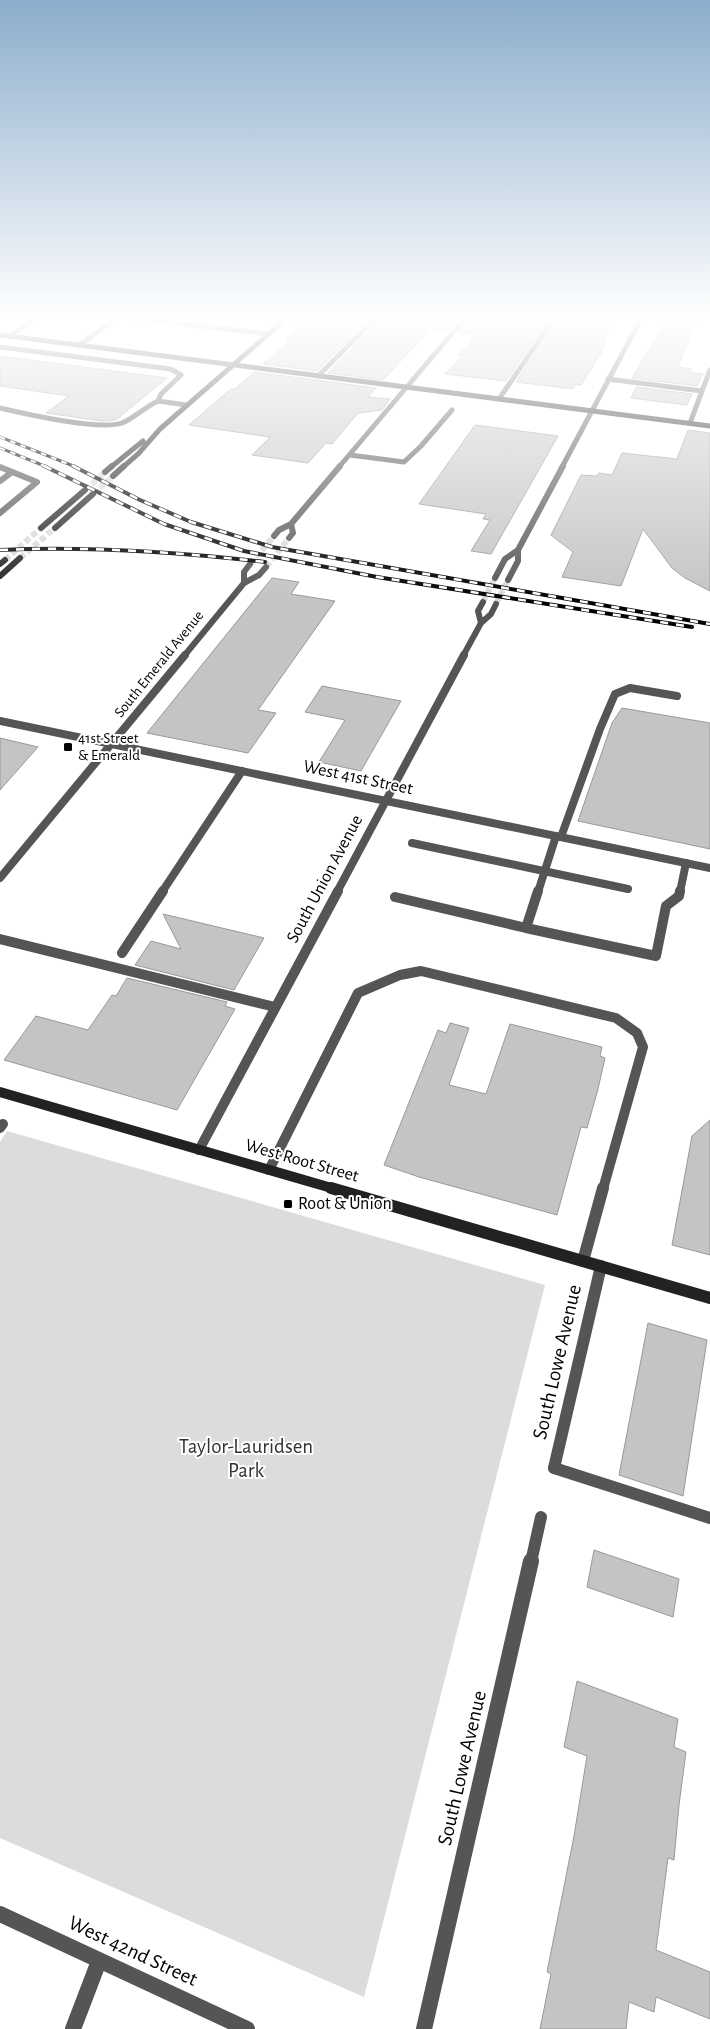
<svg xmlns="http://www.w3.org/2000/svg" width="710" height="2029" font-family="'Alegreya Sans',sans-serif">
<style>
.green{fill:#dcdcdc}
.building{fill:#c4c4c4;stroke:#999}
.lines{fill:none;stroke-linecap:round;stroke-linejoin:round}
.street-tunnel{stroke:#d9d9d9;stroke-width:6;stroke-dasharray:6 3;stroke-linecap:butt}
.secondary-tunnel{stroke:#d9d9d9;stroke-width:6;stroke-dasharray:6 3;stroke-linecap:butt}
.lane-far5{stroke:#555;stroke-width:5}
.lane-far4{stroke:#555;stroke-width:6}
.lane-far3{stroke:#555;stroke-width:8}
.lane-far2{stroke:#555;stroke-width:10}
.lane-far1{stroke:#555;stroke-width:12}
.lane{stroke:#555;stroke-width:16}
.street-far5{stroke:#555;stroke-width:5}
.street-far4{stroke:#555;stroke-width:6}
.street-far3{stroke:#555;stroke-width:8}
.street-far2{stroke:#555;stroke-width:10}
.street-far1{stroke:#555;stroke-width:12}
.street{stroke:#555;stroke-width:16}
.secondary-far3{stroke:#222;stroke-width:5}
.secondary-far2{stroke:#222;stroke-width:6}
.secondary-far1{stroke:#222;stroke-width:10}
.secondary{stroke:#222;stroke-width:12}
.rail-far1-casing{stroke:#000;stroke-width:3}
.rail-casing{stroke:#000;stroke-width:4}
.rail-far1{stroke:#fff;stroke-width:2;stroke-dasharray:5.5;stroke-linecap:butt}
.rail{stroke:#fff;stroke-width:2.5;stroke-dasharray:8;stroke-linecap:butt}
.poi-dot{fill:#000;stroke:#fff;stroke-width:2}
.labels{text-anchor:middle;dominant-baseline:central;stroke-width:4;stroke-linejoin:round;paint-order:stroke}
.far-street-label{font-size:15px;fill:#000;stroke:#fff}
.far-poi-label{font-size:15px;fill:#000;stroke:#fff;text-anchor:start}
.street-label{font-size:18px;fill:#000;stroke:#fff}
.poi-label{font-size:18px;fill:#000;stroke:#fff;text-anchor:start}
.near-street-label{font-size:21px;fill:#000;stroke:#fff}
.near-park-label{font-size:21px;fill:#333;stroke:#fff}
</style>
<rect width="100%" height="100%" fill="#fff"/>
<!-- green -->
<path class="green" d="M7,1131L545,1285L364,1997L0,1838V1142Z"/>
<!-- building -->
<path class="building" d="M309,317H371L317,371L263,364L292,339H285Z
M381,317H461L448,331L431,328L383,380L328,373L380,320Z
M470,317H550L506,381L445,374L463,356H458L473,339L471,338L475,334L458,333Z
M559,317H613L601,353L581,385L576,384L573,389L516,382Z
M668,317H698L678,367L692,369L691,372L703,374L697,386L632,378Z
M0,356L167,378L116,420L102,421L46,413L69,396L0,386Z
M254,372L376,388L368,397L390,399L382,410L358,413L332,444L326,443L308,463L252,455L270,437L189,425L219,399L231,389H235Z
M636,387L692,394L687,405L631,398Z
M475,425L558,436L491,554L471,551L490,520L483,519L486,514L419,504Z
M688,430L710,433V591L685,578L672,568L643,529L621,586L562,577L573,552L551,535L581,475L597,476L599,473L612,475L622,453L677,459Z
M272,578L299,582L291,594L335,601L258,710L276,713L248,753L147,733Z
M322,686L401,701L361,771L319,762L345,720L305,712Z
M622,708L710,723V849L578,821L612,723Z
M0,738L38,747L0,790Z
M163,914L264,938L234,990L135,965L151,941L181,949Z
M127,978L227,1002L225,1006L235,1009L177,1110L4,1060L36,1016L88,1030L112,995L116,996Z
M450,1023L469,1028L449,1085L486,1094L510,1024L602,1047L600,1056L605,1058L598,1089L587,1128L581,1127L557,1215L419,1177L384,1165L438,1030L446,1033Z
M710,1120V1255L672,1245L692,1136Z
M648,1323L707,1340L683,1496L619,1475Z
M594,1550L679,1579L673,1617L587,1587Z
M577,1681L678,1719L674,1747L686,1752L679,1805L674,1860L668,1858L656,1950L710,1972V2019L656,1997L654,2012L629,2002L626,2029H540L551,1974L547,1972L574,1836L587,1756L564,1747Z"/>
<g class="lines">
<!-- street-tunnel -->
<path class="street-tunnel" d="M250,564L274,536
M266,567L289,538
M483,602L495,578
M496,604L508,580"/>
<!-- secondary-tunnel -->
<path class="secondary-tunnel" d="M85,490L105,472
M93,494L113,476
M20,558L55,528
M5,560L41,528"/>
<!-- lane-far5 -->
<path class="lane-far5" d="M127,317L268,334
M10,336L37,317
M79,345L119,317
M0,347L171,369L181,375L161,394L158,401L187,405
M318,376L377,317
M608,379L702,391
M499,399L555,317
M0,408C26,414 99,431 122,423C134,418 145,407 158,401
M690,423L710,370
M350,455L404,462L421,446L452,410"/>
<!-- lane-far4 -->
<path class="lane-far4" d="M0,467L37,482L0,513
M0,481L12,472"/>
<!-- lane-far3 -->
<path class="lane-far3" d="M561,837L600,729L615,694L630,688L677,696
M412,843L628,889
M162,892L242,771
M538,892L556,836
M680,892L686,863"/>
<!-- lane-far2 -->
<path class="lane-far2" d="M538,891L526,928L656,956L666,906L679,896L680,891
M395,897L526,928
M0,939L275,1007
M122,953L163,891
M0,1128L3,1124
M269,1170L358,993L400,975L421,971L616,1018L637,1033L643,1047L603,1189"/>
<!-- lane-far1 -->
<path class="lane-far1" d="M583,1261L603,1188
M554,1468L710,1518"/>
<!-- lane -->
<path class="lane" d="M73,2029L99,1961"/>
<!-- street-far5 -->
<path class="street-far5" d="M339,467L466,317
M562,467L642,317"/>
<!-- street-far4 -->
<path class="street-far4" d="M274,536L279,530L291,524L340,466
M289,538L293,533L291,524
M495,578L505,559L518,550
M508,580L518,561V550L563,466
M244,583V572L250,564
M481,623L478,611L483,602
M184,656L244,583L259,575L266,567
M463,656L481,623L491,614L496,604"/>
<!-- street-far3 -->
<path class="street-far3" d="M0,721L710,868
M0,878L185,655
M337,892L464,655"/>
<!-- street-far2 -->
<path class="street-far2" d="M199,1150L338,891"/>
<!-- street-far1 -->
<path class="street-far1" d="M554,1468L601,1266
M531,1562L541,1517"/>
<!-- street -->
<path class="street" d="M0,1914L247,2029
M424,2029L531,1561"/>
<!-- secondary-far3 -->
<path class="secondary-far3" d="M0,335L710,426
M111,467L143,441
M123,467L138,454L160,429L288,317"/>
<!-- secondary-far2 -->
<path class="secondary-far2" d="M105,472L112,466
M113,476L124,466
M41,528L85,490
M55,528L93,494
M0,564L5,560
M0,576L20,558"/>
<!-- secondary-far1 -->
<path class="secondary-far1" d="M0,1092L335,1189"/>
<!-- secondary -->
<path class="secondary" d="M331,1188L710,1298"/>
<!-- rail-far1 casing -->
<g class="rail-far1-casing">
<path id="rail-far1" d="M0,437L76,467
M0,448L47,467"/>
</g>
<!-- rail casing -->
<g class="rail-casing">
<path id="rail" d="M44,466L164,524L244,551L377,577L692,627
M73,466L140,500L191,522L272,547L710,624
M0,550C89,546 177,552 265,562"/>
</g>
<!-- rail-far1 -->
<use href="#rail-far1" class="rail-far1"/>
<!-- rail -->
<use href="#rail" class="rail"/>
</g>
<!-- sky -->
<linearGradient id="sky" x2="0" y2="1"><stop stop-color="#8cadcc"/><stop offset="0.53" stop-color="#fff"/><stop offset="1" stop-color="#fff" stop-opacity="0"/></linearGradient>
<rect width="710" height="601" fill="url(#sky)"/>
<!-- markers -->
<g class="poi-dot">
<rect x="63" y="742" width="10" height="10" rx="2.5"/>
<rect x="283" y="1199" width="10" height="10" rx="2.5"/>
</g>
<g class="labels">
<!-- far-street labels -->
<g class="far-street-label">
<text transform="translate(159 664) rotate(-51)">South Emerald Avenue</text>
</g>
<!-- far-poi labels -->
<g class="far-poi-label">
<text x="78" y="738">41st Street<tspan x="78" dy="17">&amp; Emerald</tspan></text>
</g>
<!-- street labels -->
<g class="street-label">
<text transform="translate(358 778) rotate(12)">West 41st Street</text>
<text transform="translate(325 879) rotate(-62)">South Union Avenue</text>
<text transform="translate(302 1161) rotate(16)">West Root Street</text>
</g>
<!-- poi labels -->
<g class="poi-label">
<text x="298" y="1204">Root &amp; Union</text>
</g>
<!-- near-street labels -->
<g class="near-street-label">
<text transform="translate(557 1362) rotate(-77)">South Lowe Avenue</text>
<text transform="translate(462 1768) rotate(-77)">South Lowe Avenue</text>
<text transform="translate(133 1951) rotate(25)">West 42nd Street</text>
</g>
<!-- near-park labels -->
<g class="near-park-label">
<text x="246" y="1446">Taylor-Lauridsen<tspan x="246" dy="24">Park</tspan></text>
</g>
</g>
</svg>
